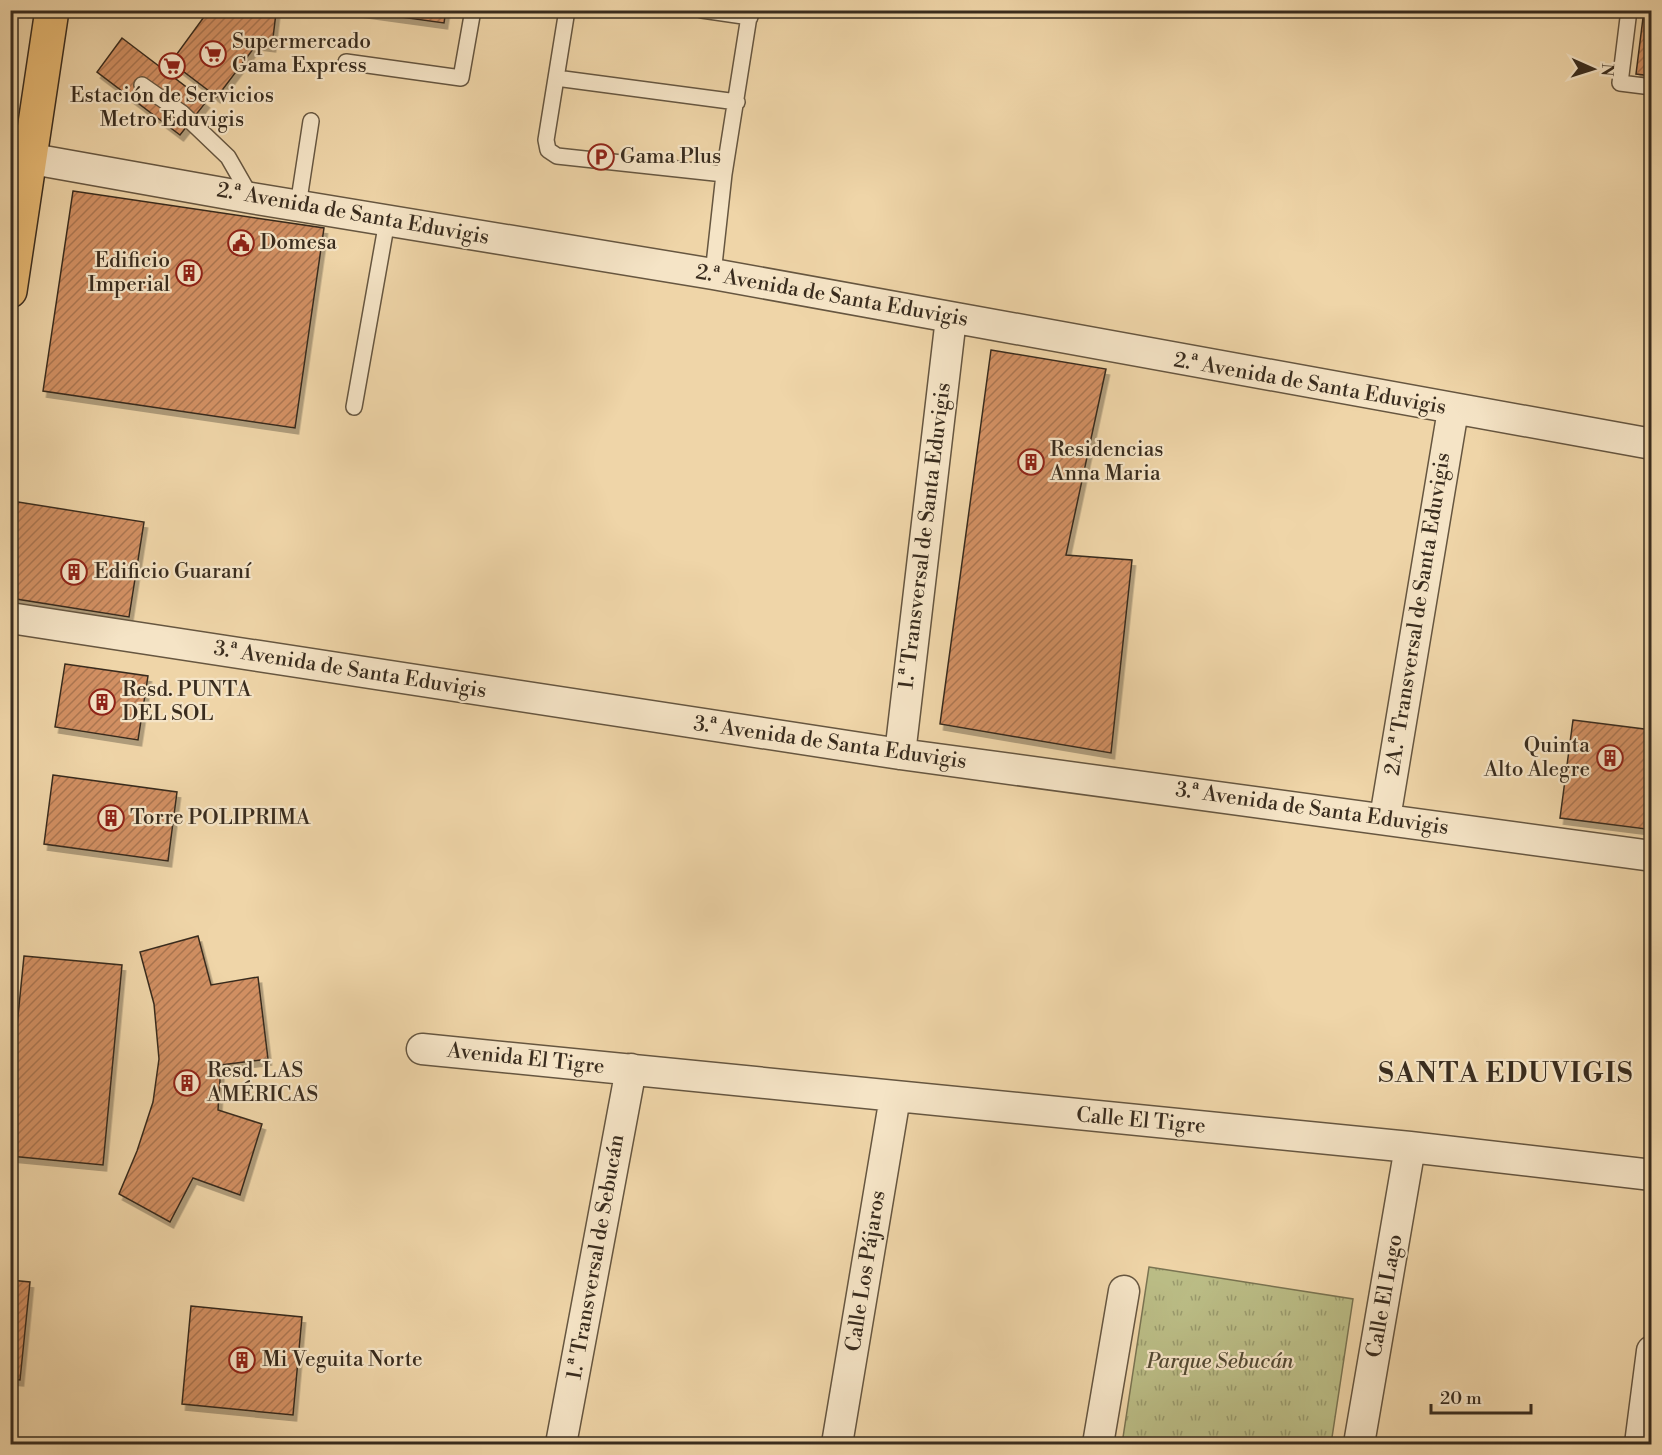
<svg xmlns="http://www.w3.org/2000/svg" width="1662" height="1455" font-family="'Libre Bodoni',serif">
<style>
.grass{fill:url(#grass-tufts);stroke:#7a7452;stroke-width:1.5}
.building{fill:url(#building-hatch);stroke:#392c1e;stroke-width:1.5;filter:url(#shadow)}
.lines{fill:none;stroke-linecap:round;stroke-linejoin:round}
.lane-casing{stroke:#665640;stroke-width:18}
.street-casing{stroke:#665640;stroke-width:33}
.primary-casing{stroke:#392c1e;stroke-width:36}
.lane{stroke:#f5e4c6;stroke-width:15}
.street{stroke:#f5e4c6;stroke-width:30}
.primary{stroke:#e8ba74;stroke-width:33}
.labels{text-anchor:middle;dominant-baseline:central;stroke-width:4.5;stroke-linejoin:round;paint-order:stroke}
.poi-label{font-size:21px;fill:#392c1e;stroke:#f5e4c6;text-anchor:start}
.street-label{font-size:21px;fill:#392c1e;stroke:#f5e4c6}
.park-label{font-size:21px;font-style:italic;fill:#534933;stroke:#f5e4c6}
.district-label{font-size:27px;font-weight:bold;letter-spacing:1.5px;fill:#392c1e;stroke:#f5e4c6}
</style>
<defs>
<pattern id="grass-tufts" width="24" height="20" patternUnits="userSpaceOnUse" patternTransform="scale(1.5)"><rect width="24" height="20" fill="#bbbd86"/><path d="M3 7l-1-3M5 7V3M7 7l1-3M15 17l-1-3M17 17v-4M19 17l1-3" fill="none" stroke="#999a6d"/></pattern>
<pattern id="building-hatch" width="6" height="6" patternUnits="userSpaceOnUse" patternTransform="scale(1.5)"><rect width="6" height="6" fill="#d29063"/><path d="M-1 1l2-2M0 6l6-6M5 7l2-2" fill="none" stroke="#ab7651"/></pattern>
<filter id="shadow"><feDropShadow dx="3.5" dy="6" stdDeviation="0" flood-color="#0004"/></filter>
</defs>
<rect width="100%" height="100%" fill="#efd5a8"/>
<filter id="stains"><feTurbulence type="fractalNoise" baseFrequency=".00333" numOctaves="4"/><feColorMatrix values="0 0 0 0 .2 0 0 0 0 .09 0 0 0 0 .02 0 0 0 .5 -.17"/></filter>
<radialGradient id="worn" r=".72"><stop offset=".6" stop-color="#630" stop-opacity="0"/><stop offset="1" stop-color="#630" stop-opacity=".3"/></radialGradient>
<!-- grass -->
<path class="grass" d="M1149,1267L1353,1299L1331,1444H1122Z"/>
<!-- building -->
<path class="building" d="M209,10L276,13L272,46L257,44L217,97L171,62Z
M350,10H446L444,23Z
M1644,10H1652V76L1636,74Z
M122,38L206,102L180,135L97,72Z
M73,191L324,228L295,428L43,391Z
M991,350L1106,369L1066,555L1132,560L1111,753L940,724Z
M18,502L144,522L129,617L10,598V545Z
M65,664L148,676L138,740L55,727Z
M1573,720L1652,730V785L1646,829L1560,818Z
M53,775L177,792L168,861L44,844Z
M198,936L211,985L258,977L268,1059L221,1065L218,1110L262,1124L240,1195L193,1178L170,1222L119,1194L137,1151L153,1102L159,1059L154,1004L140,952Z
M24,956L122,965L103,1165L10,1156V1096Z
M10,1280L30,1282L20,1380L10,1379Z
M191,1306L302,1317L293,1415L182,1404Z
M10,1438L21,1439L20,1444H10Z"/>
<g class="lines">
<!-- lane casing -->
<g class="lane-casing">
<path id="lane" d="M567,10L546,140L548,150L557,156L724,174
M702,10L750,17
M1629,10L1620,83L1652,87
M346,62L461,78L473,10
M556,78L737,102
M142,85L182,113L228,157L251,197
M298,206L311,121
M713,274L724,174L750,10
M354,407L387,221"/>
</g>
<!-- street casing -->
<g class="street-casing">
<path id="street" d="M10,155L251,198L713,274L1652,444
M10,618L900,754L1652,856
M900,754L951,318
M1385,818L1453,410
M422,1049L1410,1147L1652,1175
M561,1444L631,1069
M837,1444L895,1097
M1098,1444L1124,1291
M1359,1444L1410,1147
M1640,1444L1652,1351"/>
</g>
<!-- primary casing -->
<g class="primary-casing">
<path id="primary" d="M10,291L52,10"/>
</g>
<!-- lane -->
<use href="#lane" class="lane"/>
<!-- street -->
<use href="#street" class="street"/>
<!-- primary -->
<use href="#primary" class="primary"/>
</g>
<!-- icons -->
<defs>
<g id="supermarket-ring" transform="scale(1.35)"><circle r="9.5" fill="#f5e4c6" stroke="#8f2418" stroke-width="1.5"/><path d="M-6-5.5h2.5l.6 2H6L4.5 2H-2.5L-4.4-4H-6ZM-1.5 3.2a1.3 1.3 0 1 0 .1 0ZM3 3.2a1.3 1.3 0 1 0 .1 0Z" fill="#8f2418"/></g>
<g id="parking-ring" transform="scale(1.35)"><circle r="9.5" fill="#f5e4c6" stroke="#8f2418" stroke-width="1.5"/><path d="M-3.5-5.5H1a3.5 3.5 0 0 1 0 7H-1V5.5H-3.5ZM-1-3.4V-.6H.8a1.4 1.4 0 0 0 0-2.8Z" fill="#8f2418"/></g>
<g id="civic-ring" transform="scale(1.35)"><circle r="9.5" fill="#f5e4c6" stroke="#8f2418" stroke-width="1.5"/><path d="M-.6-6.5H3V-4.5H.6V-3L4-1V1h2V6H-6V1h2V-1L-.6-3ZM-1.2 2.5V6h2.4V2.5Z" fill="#8f2418"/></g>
<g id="building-ring" transform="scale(1.35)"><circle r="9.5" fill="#f5e4c6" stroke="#8f2418" stroke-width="1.5"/><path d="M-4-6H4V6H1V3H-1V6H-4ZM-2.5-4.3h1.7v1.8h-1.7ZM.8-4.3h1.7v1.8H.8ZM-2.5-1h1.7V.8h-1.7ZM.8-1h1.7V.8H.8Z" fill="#8f2418"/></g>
</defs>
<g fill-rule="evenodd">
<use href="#supermarket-ring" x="213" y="54"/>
<use href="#supermarket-ring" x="172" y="66"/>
<use href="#parking-ring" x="601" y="157"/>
<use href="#civic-ring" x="241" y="243"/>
<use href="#building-ring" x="189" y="273"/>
<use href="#building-ring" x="1031" y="462"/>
<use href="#building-ring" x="74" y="572"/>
<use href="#building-ring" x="102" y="702"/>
<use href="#building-ring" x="1610" y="758"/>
<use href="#building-ring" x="111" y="818"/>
<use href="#building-ring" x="187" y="1083"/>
<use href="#building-ring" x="242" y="1360"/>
</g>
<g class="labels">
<!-- poi labels -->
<g class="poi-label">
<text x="232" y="42">Supermercado<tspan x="232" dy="24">Gama Express</tspan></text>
<text x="172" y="96" text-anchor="middle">Estación de Servicios<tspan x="172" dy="24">Metro Eduvigis</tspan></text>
<text x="620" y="157">Gama Plus</text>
<text x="260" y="243">Domesa</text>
<text x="170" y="261" text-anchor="end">Edificio<tspan x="170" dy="24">Imperial</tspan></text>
<text x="1050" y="450">Residencias<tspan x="1050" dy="24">Anna Maria</tspan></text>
<text x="94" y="572">Edificio Guaraní</text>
<text x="122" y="690">Resd. PUNTA<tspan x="122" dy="24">DEL SOL</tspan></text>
<text x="1590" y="746" text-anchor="end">Quinta<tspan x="1590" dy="24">Alto Alegre</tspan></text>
<text x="130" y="818">Torre POLIPRIMA</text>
<text x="207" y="1071">Resd. LAS<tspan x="207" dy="24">AMÉRICAS</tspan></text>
<text x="262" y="1360">Mi Veguita Norte</text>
</g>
<!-- street labels -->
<g class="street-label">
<text transform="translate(353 214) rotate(10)">2.ª Avenida de Santa Eduvigis</text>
<text transform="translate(832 296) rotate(10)">2.ª Avenida de Santa Eduvigis</text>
<text transform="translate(1310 384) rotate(10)">2.ª Avenida de Santa Eduvigis</text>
<text transform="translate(925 536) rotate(-83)">1.ª Transversal de Santa Eduvigis</text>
<text transform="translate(1418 614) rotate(-81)">2A.ª Transversal de Santa Eduvigis</text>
<text transform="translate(350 670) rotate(9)">3.ª Avenida de Santa Eduvigis</text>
<text transform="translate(830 743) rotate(8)">3.ª Avenida de Santa Eduvigis</text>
<text transform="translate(1312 809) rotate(8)">3.ª Avenida de Santa Eduvigis</text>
<text transform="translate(526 1059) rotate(6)">Avenida El Tigre</text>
<text transform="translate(1141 1121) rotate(5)">Calle El Tigre</text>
<text transform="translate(596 1257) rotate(-80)">1.ª Transversal de Sebucán</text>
<text transform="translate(866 1271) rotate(-81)">Calle Los Pájaros</text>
<text transform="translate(1385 1296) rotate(-80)">Calle El Lago</text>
</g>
<!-- park labels -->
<g class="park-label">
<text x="1220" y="1362">Parque Sebucán</text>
</g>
<!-- district labels -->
<g class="district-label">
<text x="1506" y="1074">SANTA EDUVIGIS</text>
</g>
</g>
<!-- margin -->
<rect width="1662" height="1455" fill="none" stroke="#efd5a8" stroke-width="36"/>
<rect x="12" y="12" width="1638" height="1431" fill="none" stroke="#392c1e" stroke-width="3"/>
<rect x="18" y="18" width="1626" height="1419" fill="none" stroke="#392c1e" stroke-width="1.5"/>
<!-- north arrow -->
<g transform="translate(1593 69) rotate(93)" stroke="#f5e4c6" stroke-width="4.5" paint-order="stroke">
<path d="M0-4.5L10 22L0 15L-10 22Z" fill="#392c1e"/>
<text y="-9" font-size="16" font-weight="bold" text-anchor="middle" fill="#392c1e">N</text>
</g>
<!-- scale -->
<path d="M1431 1404v9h100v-9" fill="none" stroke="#392c1e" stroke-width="3"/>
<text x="1440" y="1404" font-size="18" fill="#392c1e" stroke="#f5e4c6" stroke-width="4.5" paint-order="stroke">20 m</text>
<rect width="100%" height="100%" filter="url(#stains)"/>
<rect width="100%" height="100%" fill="url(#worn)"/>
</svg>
